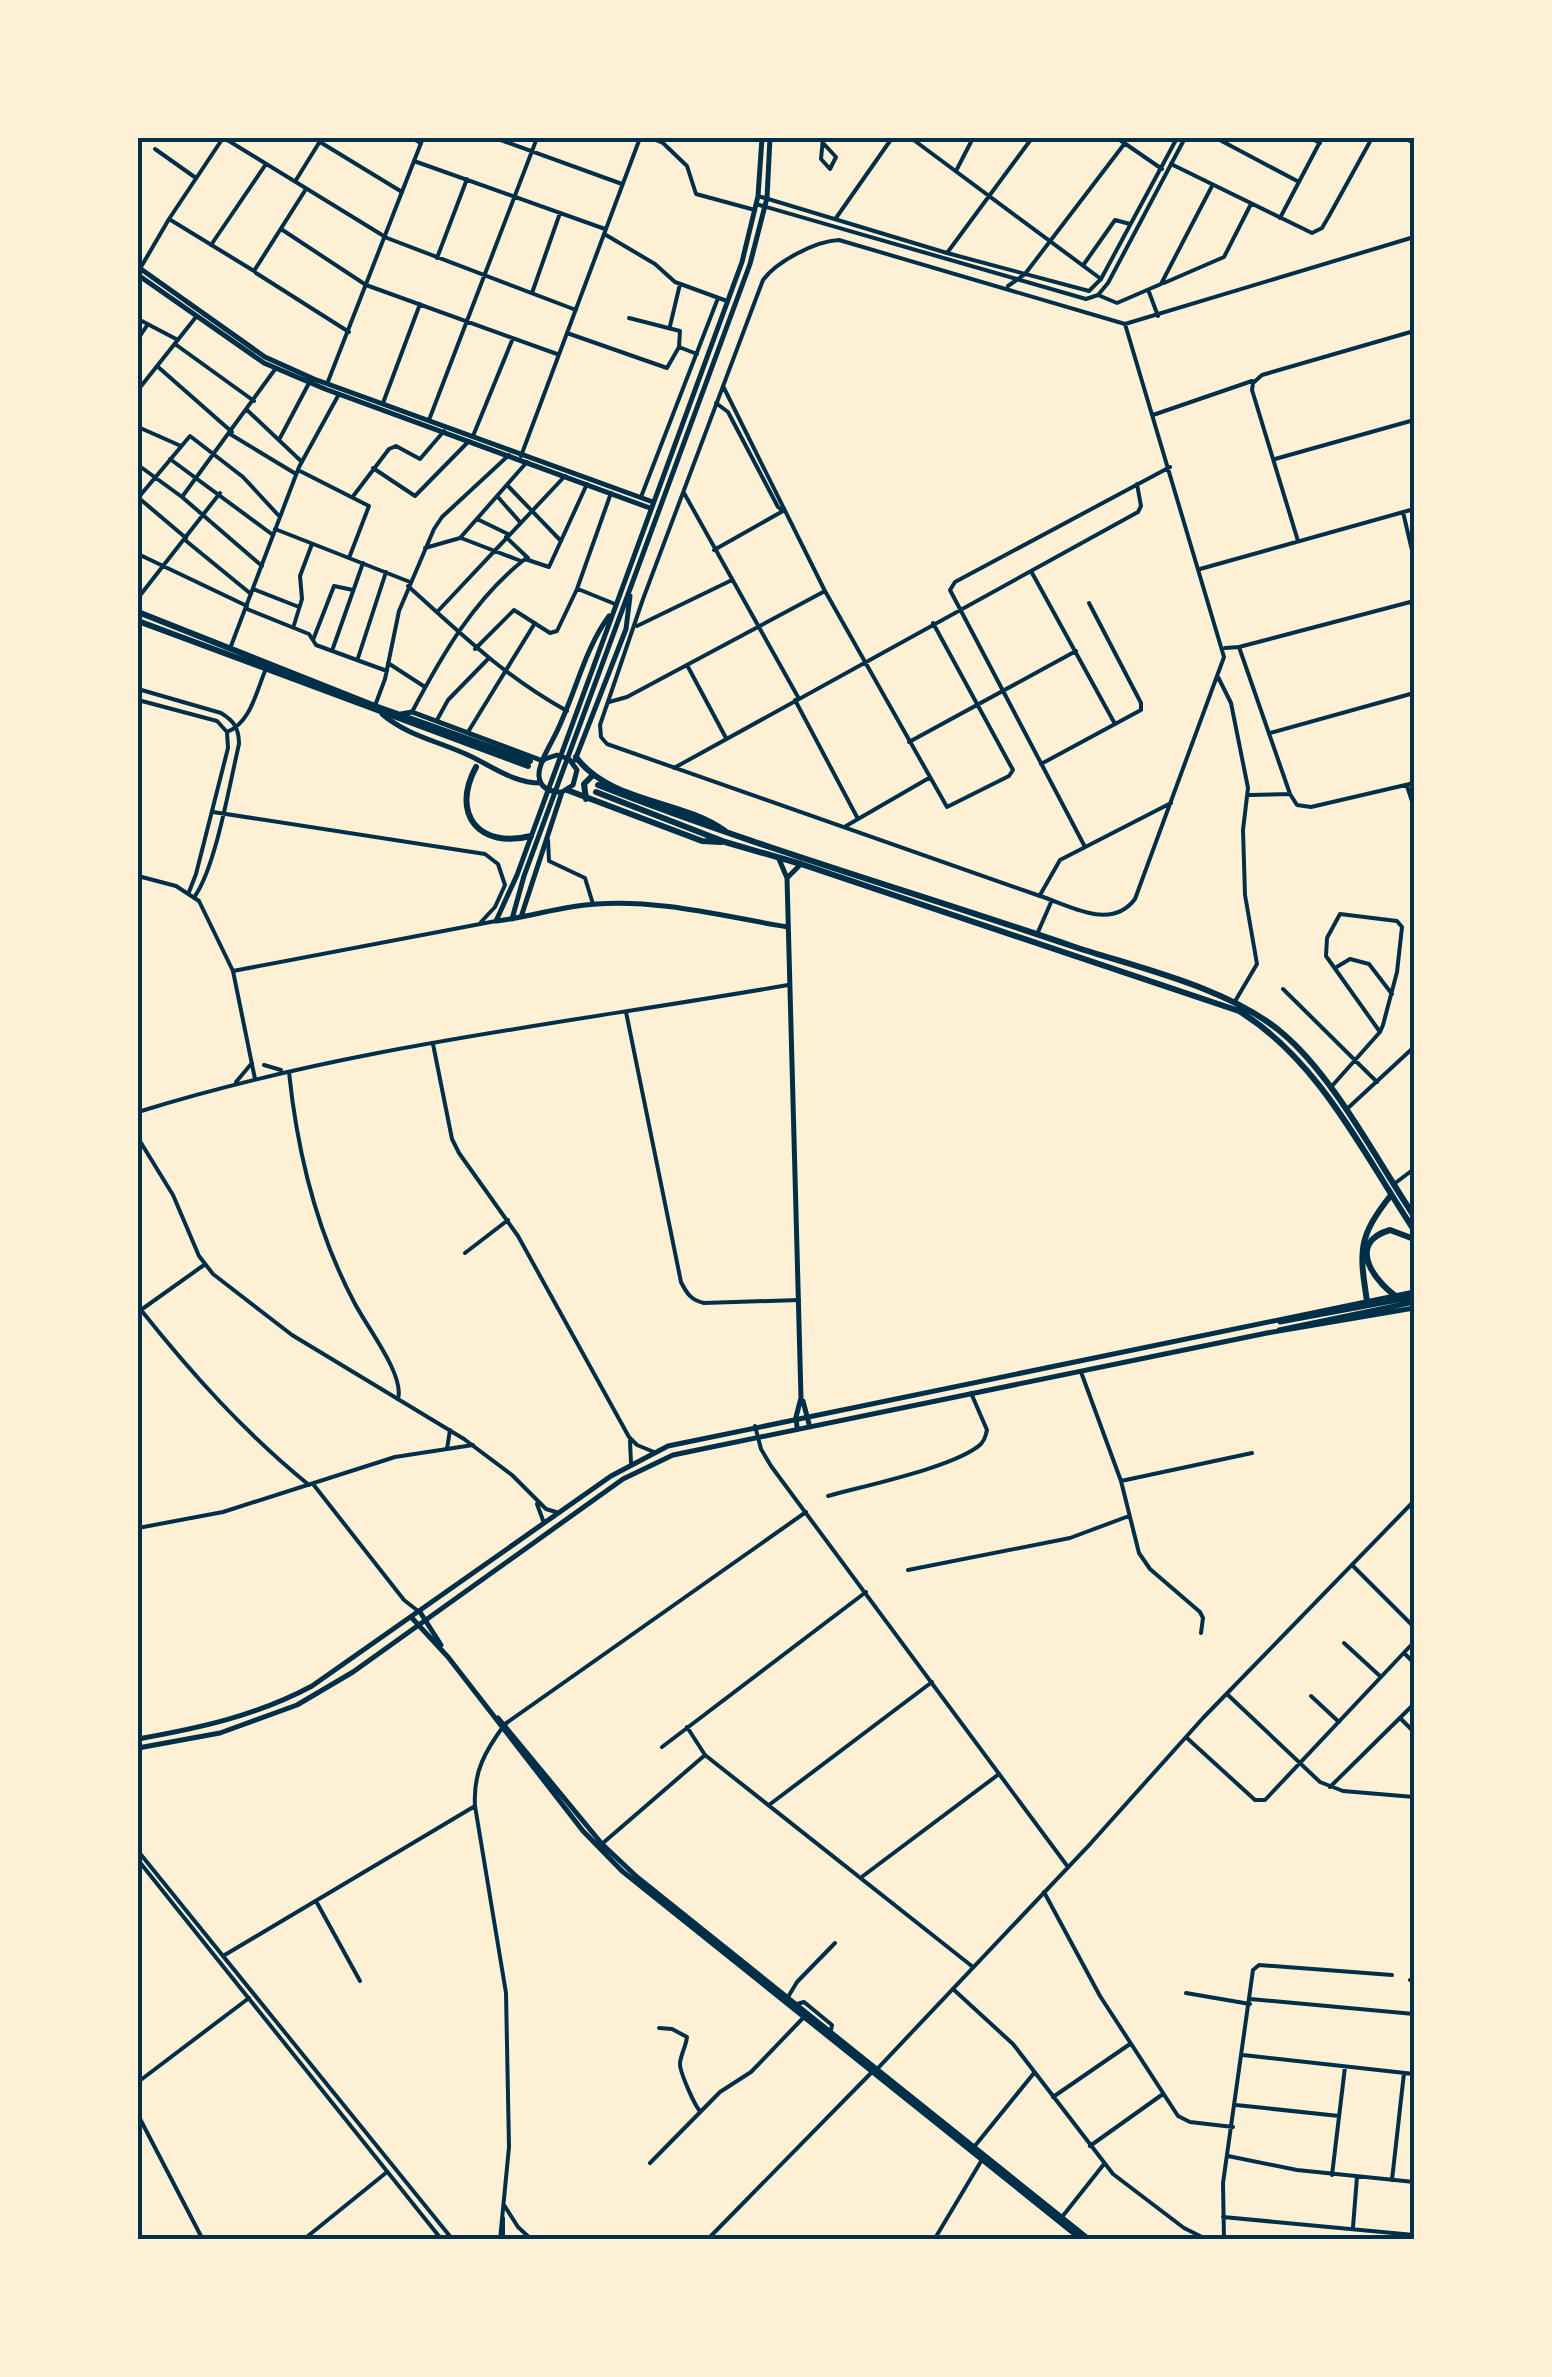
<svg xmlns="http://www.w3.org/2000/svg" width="1552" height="2377" font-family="Karla,sans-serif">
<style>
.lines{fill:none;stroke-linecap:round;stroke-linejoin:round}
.minor{stroke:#003049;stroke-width:4}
.tertiary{stroke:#003049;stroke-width:4}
.secondary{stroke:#003049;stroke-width:5}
.primary{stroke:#003049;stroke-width:5}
.trunk{stroke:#003049;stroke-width:6}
.neatline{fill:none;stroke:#003049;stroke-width:4}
</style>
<rect width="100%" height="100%" fill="#fdf0d5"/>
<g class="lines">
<!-- minor -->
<path class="minor" d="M223,138L169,219L254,271L306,189
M224,138L387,238L576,310
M411,138L421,143
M495,138L622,184
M651,138L663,143L687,166L696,194L755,210
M823,138L821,159L830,169L836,157L823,143
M911,138L1101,279
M1117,138L1162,169
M1216,138L1299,182
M1310,138L1320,143
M1404,138L1414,143
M320,142L402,192
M155,149L196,178
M414,161L605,229
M1171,164L1312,233L1322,228L1329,216L1372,138
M957,169L973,138
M296,180L322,138
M836,218L892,138
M1280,218L1322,138
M281,229L366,285L557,354
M606,235L655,264L675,282L727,301
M211,245L266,164
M947,253L1032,138
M437,258L467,179
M1084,264L1115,220L1130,224
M141,267L169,219
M256,273L349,332
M1164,283L1224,257L1251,204
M1008,286L1025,274L1125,143
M1149,292L1158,316
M532,293L560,213
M1098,295L1117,303L1161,284L1212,186
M138,319L178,340
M1125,324L1224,657L1135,899C1111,931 1071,906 1040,896L607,744L601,737L600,725L643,599L763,280C777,261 816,241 839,240L1125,324L1414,237
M670,326L680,284
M567,333L667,368L679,347L680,331L629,318
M138,339L148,324
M175,344L254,401
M679,347L697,354
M157,366L232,432
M723,386L825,591L947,807L1009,776L1013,770L933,623
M138,390L196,317
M383,403L420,304
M716,403L728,412L778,507L783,511
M247,410L302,462
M1153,415L1252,381
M429,420L537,138
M138,427L181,446
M230,434L296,474
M473,436L513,338
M280,438L309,383
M521,456L640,138
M170,459L273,535
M1275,459L1414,420
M138,465L182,497L262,566
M373,468L415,496L469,441
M298,470L369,506L349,558
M507,485L561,541
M684,493L798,697
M354,495L389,449L396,446L420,459L444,431
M497,496L520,522
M182,497L276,368
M641,497L718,298
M138,498L190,436L243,477L280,517
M140,499L186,538
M1403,512L1414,559
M477,519L508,534
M275,529L410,582
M506,537L528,558
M461,538L521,561
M185,540L251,594
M1298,541L1252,390L1253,383L1262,375L1414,331
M425,548L460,538L527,462
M714,550L783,511
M138,554L247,606
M1200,569L1414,509
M1031,571L1115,724
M408,586C462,635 503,675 567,711
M253,589L299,607
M578,589L615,604
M138,598L220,493
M247,609L309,634L316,645L387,671
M438,611L565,476
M294,625L302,599L300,576L312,544
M637,626L732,580
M313,640L334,586L353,590
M231,646L299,467L339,394
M1239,647L1290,794L1297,805L1311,807L1414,783
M333,648L363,563
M1225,648L1239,647L1414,601
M475,649L514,610L550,633L557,631L577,589L611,493
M358,658L386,572
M388,663L425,687
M687,665L726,738
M1218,677L1231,703L1248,788L1243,830L1245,895L1257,964L1234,1003
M138,689L221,713C234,721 239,728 239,744C230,782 216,866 195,896
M138,700L217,721L227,732L228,748L196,874L189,892
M795,700L858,819
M609,702L627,697L825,591
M376,703L385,679L399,611L434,529L442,517L509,455
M412,712C442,655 474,599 525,559L549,567L587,484
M437,720L448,700L488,659
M227,732C250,723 256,693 265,671
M468,732L535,623
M1270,733L1414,693
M909,742L1076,651
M1041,764L1141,710V703L1089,603
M674,768L1138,512L1141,506L1137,484
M1407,786L1414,807
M1249,795L1290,794
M213,812L485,854L498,864L505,885L495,907L481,922
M846,826L929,778
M548,840L549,861L585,878L593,904
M1084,845L950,590L955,582L1170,467
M1040,895L1060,860L1171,803
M1038,932L1052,900
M1335,968L1350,959L1369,964L1392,994
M233,971L496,921
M1283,989L1377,1082
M626,1012L681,1282C687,1294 691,1300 704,1303L799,1300
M433,1044L452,1139L459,1153L518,1236L629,1437L637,1445L654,1452
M289,1072C297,1150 317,1232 354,1302C366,1326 405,1375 398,1399
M1332,1086L1380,1032L1383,1025L1397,972L1402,927L1397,921L1340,914L1327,938L1326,956L1380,1032
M1348,1108L1414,1047
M1394,1184L1414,1169
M465,1253L508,1220
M141,1310C192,1374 245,1433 309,1485
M138,1312L204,1265
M1081,1372L1121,1481L1139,1553L1150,1569L1200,1612L1203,1618L1201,1633
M630,1441L631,1463
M1121,1481L1252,1453
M313,1484L404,1600L418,1611
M828,1496C863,1486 956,1467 981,1444C986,1438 985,1437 987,1430L971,1393
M138,1528L223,1512L395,1457L473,1445
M1352,1565L1414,1627
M908,1570L1070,1538L1129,1516
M1344,1643L1381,1677
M1404,1653L1414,1663
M1228,1695L1320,1782L1343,1791L1414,1797
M1311,1696L1339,1722
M1400,1718L1414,1732
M687,1727L705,1755L973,1967
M1187,1738L1255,1800H1265L1414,1642
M662,1747L866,1592
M1330,1787L1414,1704
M769,1805L932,1682
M603,1843L705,1755
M863,1876L999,1774
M1044,1892L1100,1996L1178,2116L1190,2122L1233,2127
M316,1901L360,1981
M223,1956L475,1806
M1410,1980L1414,1981
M953,1989L1013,2044L1113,2174L1184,2228L1208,2240
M1186,1993L1250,2004
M788,1997L797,1982L835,1943
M1250,1999L1414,2014
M797,2004L804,2002L832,2025L831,2030
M659,2028L672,2029L687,2037C686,2046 681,2054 680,2063C679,2071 695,2106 700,2111
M1243,2055L1414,2074
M138,2082L249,1998
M1053,2097L1130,2044
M1236,2105L1339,2116
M138,2115L203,2240
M1090,2146L1163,2094
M974,2147L1034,2073
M1228,2156L1297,2170L1414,2182
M650,2163L720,2092L751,2072L804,2017
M1332,2175L1345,2067
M1392,2180L1404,2073
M504,2205L518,2227L532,2240
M1062,2217L1104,2164
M1223,2217L1414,2235
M1353,2227L1357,2177
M303,2240L387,2172
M500,2240L509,2147L506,1993L475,1806C473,1772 485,1751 505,1724L806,1512
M503,2240V2218
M934,2240L983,2158
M1224,2240L1223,2183L1253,1970L1259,1965L1392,1975"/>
<!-- tertiary -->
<path class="tertiary" d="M758,196L947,253L1089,291L1101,279L1177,138
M756,204L1086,299L1098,295L1108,283L1185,138
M327,384L423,138
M138,876L176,886L199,901L233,971L255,1079
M264,1065L281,1070
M236,1082L252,1063
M138,1112C349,1046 570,1023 788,985
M138,1138L173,1195L199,1256L213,1274L292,1335L464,1439L512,1475L546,1509L559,1513
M755,1426L761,1449L771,1466L1068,1867
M447,1449L450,1430
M537,1504L544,1523
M138,1851L453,2240
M138,1860L442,2240
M878,2068L1091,1843L1203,1718L1414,1501
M707,2240L872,2072"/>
<!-- secondary -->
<path class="secondary" d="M138,267L265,357L314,379L653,502
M138,275L264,363L325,389L650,508
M382,714C408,736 438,741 468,755C492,766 513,783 541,783
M401,714L412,712L543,761
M545,759L557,755L569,759L577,770L573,785L562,792C551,792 540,789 539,776C538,765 548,749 553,739C574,700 583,651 609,616
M575,760L626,629L630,596
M779,859L787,878L801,1398L796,1417L797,1427
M787,878L801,864
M521,917L562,792
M512,919L524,876L750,264L767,198L770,138
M496,921L517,875L742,262L758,196L762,138
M496,921C530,917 562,906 596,904C659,899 726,917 788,927
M803,1401L809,1424
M420,1612L441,1645
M412,1618L448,1657L583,1831L622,1871L1082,2240
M498,1718L602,1844L637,1877L1090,2240"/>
<!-- primary -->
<path class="primary" d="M1280,1322L1414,1297
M1279,1330L1414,1302
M138,1739C199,1728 256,1716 312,1686L611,1476L668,1446L1414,1292
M138,1748L220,1733L297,1705L353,1672L623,1479L673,1455L1267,1333L1414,1308"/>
<!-- trunk -->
<path class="trunk" d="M138,612L375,706L530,761
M138,621L528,766
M576,757C610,803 680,799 725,831
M476,767C450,815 480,849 531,836
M598,785C753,846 914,892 1072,946C1138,968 1227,987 1281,1032C1333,1075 1376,1159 1414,1216
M567,790L702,841L721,842
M596,792L725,842L801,864L1239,1011C1319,1060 1363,1153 1414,1230
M586,799L584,784L592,776
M1402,1300C1376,1285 1344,1243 1390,1230L1414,1239
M1367,1301C1359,1250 1358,1237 1391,1195"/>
</g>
<!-- border -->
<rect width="1552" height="2377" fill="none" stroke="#fdf0d5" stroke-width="280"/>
<rect x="140" y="140" width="1272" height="2097" class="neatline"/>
</svg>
